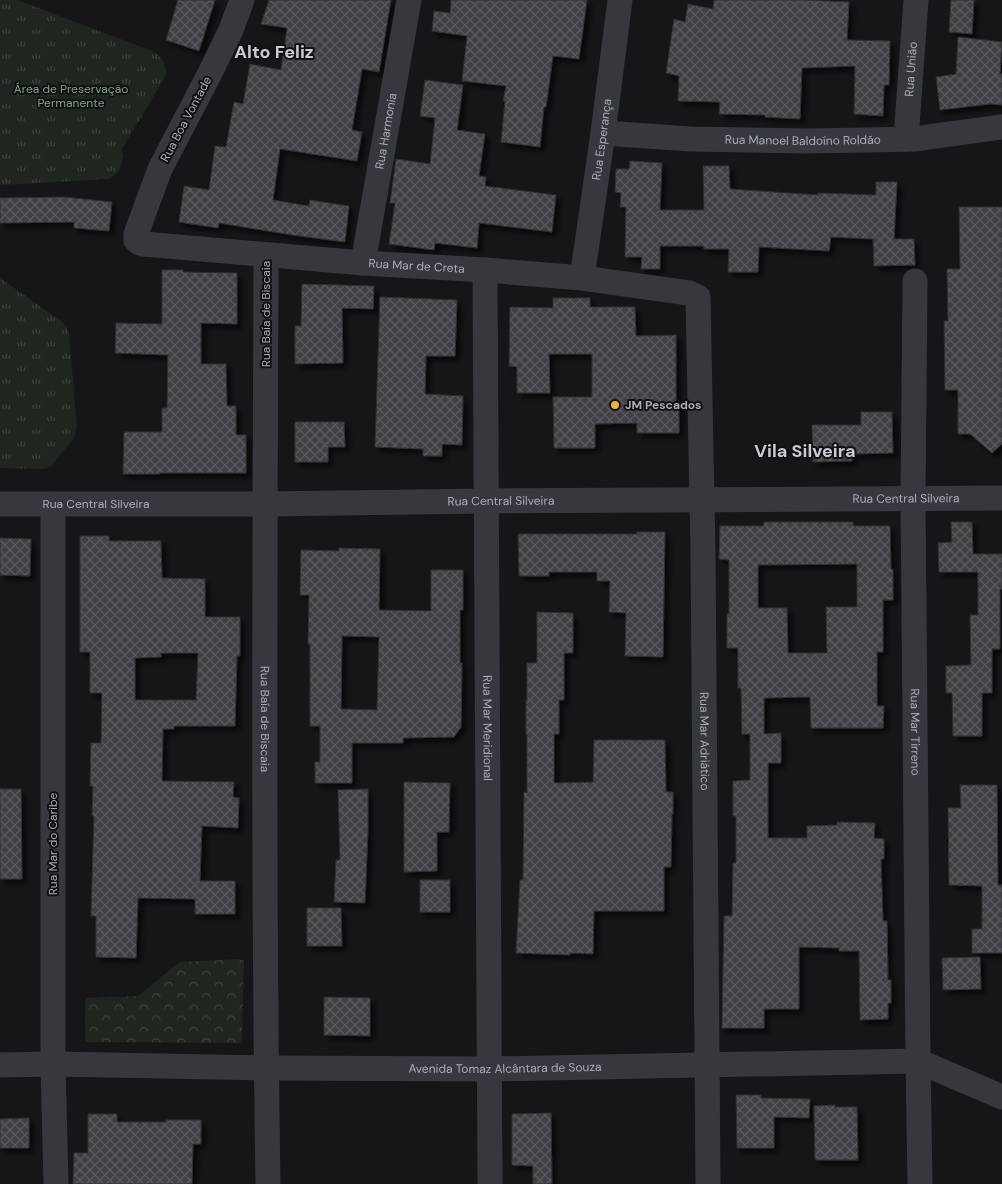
<svg xmlns="http://www.w3.org/2000/svg" width="1002" height="1184" font-family="'DM Sans',sans-serif">
<style>
.forest{fill:url(#forest-crowns)}
.park{fill:url(#park-tufts)}
.building{fill:url(#building-cross-hatch);stroke:#303034;fill-rule:evenodd;filter:url(#shadow)}
.lines{fill:none;stroke-linecap:round;stroke-linejoin:round}
.minor{stroke:#37383d;stroke-width:25}
.poi-dot{fill:#f2b134;stroke:#111113;stroke-width:2}
.labels{text-anchor:middle;dominant-baseline:central;stroke-width:4;stroke-linejoin:round;paint-order:stroke}
.street-label{font-size:12px;fill:#a8adb8;stroke:#111113}
.park-label{font-size:12px;fill:#7fa381;stroke:#111113}
.poi-label{font-size:12px;font-weight:bold;fill:#a8adb8;stroke:#111113;text-anchor:start}
.district-label{font-size:18px;font-weight:bold;fill:#c9ccd4;stroke:#111113}
</style>
<defs>
<pattern id="forest-crowns" width="20" height="18" patternUnits="userSpaceOnUse" patternTransform="scale(1.25)"><rect width="20" height="18" fill="#1e261f"/><path d="M2 6a3 3 0 1 1 6 0M12 15a3 3 0 1 1 6 0" fill="none" stroke="#3c433d"/></pattern>
<pattern id="park-tufts" width="24" height="20" patternUnits="userSpaceOnUse" patternTransform="scale(1.25)"><rect width="24" height="20" fill="#1e261f"/><path d="M3 7l-1-3M5 7V3M7 7l1-3M15 17l-1-3M17 17v-4M19 17l1-3" fill="none" stroke="#3c433d"/></pattern>
<pattern id="building-cross-hatch" width="8" height="8" patternUnits="userSpaceOnUse" patternTransform="scale(1.25)"><rect width="8" height="8" fill="#404145"/><path d="M0 0l8 8M0 8l8-8" fill="none" stroke="#595a5e"/></pattern>
<filter id="shadow"><feDropShadow dx="4.5" dy="4.5" stdDeviation="2.5" flood-color="#0009"/></filter>
</defs>
<rect width="100%" height="100%" fill="#161618"/>
<!-- forest -->
<path class="forest" d="M240,959L244,961V963L242,1038L240,1043L87,1042L85,1040V1001L87,998L138,996L180,962Z"/>
<!-- park -->
<path class="park" d="M0,0H17L152,51C159,54 166,63 166,72C166,76 163,80 161,84L122,149C124,161 120,174 109,179L0,185Z
M0,278L61,321L66,327L69,334L77,427L74,438L51,466L43,469L0,468Z"/>
<!-- building -->
<path class="building" d="M178,0H215L199,51L166,40Z
M269,0H391L379,72L362,69L352,130L362,132L357,161L280,149L273,200L309,206L310,200L349,206L345,242L292,235L219,223L218,228L179,222L184,186L209,190L215,146L226,147L234,102L243,104L250,64L281,70L287,28L261,24Z
M451,0H587L579,59L553,56L546,107H544L540,147L501,142L505,101H503L506,86L462,81L467,36L432,31L434,11L450,13Z
M714,0H806L849,2L847,40L890,41L889,85H884L883,116L854,114L855,66L802,68L800,119L765,117V115L719,114L720,102L678,101L679,76L666,73L674,19L685,22L688,4L713,9Z
M951,0H974L972,34L949,32Z
M958,37L1002,42L1000,74H1002V105L990,104L940,110L936,77L956,74Z
M425,80L463,85L457,130L485,134L479,176L486,177L485,186L556,195L552,232L479,223L477,248L435,243L434,250L389,244L395,203H390L396,159L430,164L435,118L420,116Z
M630,161L662,163L660,210H704L703,166H729L730,189L818,195V193L876,195V182H897L894,239H914L915,265L874,266L873,239L831,237L829,251L759,247L758,272H728L729,249H704V246H660V269H641L642,257H625L626,207H620L621,193L615,192L616,169H629Z
M64,197L112,202L109,231L74,228V222L0,223V198Z
M959,207H1002V444L992,453L970,434H958V390H945L944,321H948L947,269H960Z
M162,270H183V272L237,273V324L201,323V364H226L227,406H236V435H246V473H160V474H123L124,432H162V408H167L168,355L115,353L116,323L162,324Z
M302,284L374,286L373,309L342,308L343,363L295,364V326H301Z
M380,297L457,300L455,356H426L425,394L463,396L462,445L442,444V456H423V449L375,447Z
M553,298H590V307H635L636,336L676,335V402H679V433H637V423L595,424V448H554L553,397H592V354H549L550,393H517V367L509,366L510,307L553,308Z
M861,412H892L893,453L852,454V461L813,462L812,425H861Z
M295,422H344L345,447H328V462H295Z
M764,522H853V526H890L891,569H893V600H883V652H877V706H884L883,728H811L810,697L764,698V734L781,733V763H768V838H807V826L837,825V822L875,823L874,838L884,839V859H881L883,921H887L888,980H891V1003H888V1019L860,1020L859,951H839V948L799,947V1009H764V1028H722L724,916H732L733,863H736V816H733V781L750,780V734H742L741,688H738V648H727V614H729V560L719,559L720,526H764ZM857,564V607H826L827,653H788L787,608H758V565Z
M951,522H972L973,554H1002V589H1000V649H992V693H982V736H953L952,693H946V666L971,665L970,615H978V572H939L938,543L952,542Z
M637,532H665L663,657L625,656L626,613L609,612L610,581H597V572H549V576H519L518,534H637Z
M80,536H109V541H161L162,578L205,579V617H240V656H237L235,726H174V729H163L162,781L234,782L233,797L239,798L238,828L202,826L200,881H235V914H195V899L138,898L136,958L96,957V916H91L94,816H92L93,786H90L91,743H101L102,693H90V652H80ZM161,653H198L196,700H135V658L161,657Z
M0,538L31,539L30,576L0,575Z
M339,548L380,549L379,610L431,611V570H463V610H460V663H462L461,727L454,737L403,738V743H352V783H315V762H320V726H310V644H308L309,595H300L301,550L339,551ZM342,636L379,637L377,710L341,709Z
M537,612L573,613V653H564V700H559V734H554V783L593,782L594,740H665L666,792H673V814H672L671,867H664V911H594L593,954L570,953V955L516,953L520,880H523L524,792L527,793V734H526V700H527V663H537Z
M404,782L450,783L449,832H437V871L404,872Z
M960,785H997L998,885H1002V953H972V929H982V886L949,885L948,808H961Z
M0,789H21L22,879H0Z
M368,789V830L365,903L334,902L336,860H340L338,790Z
M420,880H450V912H420Z
M307,908H341L342,946H307Z
M980,957L981,989L943,990L942,958Z
M324,997L370,998V1036L324,1035Z
M736,1095H761V1098L810,1099L809,1118L774,1117V1148H737Z
M835,1105V1107H857L858,1160H815L814,1106Z
M551,1113L552,1184H533V1166L512,1165V1114Z
M88,1114H117V1122H166V1120H201V1144H193L192,1184H73L74,1153H88Z
M29,1118V1148H0V1119Z"/>
<g class="lines">
<!-- minor -->
<g class="minor">
<path id="s1" d="M242,0L231,30L210,73L160,169L136,234V240L140,243L144,244L363,263L485,270L582,278L689,293L698,297L703,553L708,1184"/>
<path id="s2" d="M603,133L691,139L805,141L867,140L914,139L1002,127"/>
<path id="s3" d="M906,139L916,0"/>
<path id="s4" d="M266,255C265,564 263,874 268,1184"/>
<path id="s5" d="M363,263L409,0"/>
<path id="s6" d="M485,270L490,1184"/>
<path id="s7" d="M582,278L603,133L620,0"/>
<path id="s8" d="M915,281L913,499L918,1061L920,1184"/>
<path id="s9" d="M0,504H265L486,501L1002,498"/>
<path d="M53,504V1064L56,1184"/>
<path id="s10" d="M0,1065L53,1064L266,1068L489,1069L918,1061L1002,1097"/>
</g>
</g>
<!-- markers -->
<circle class="poi-dot" cx="615" cy="405" r="5"/>
<g class="labels">
<!-- street labels -->
<g class="street-label">
<text stroke="none"><textPath href="#s3" startOffset="70">Rua União</textPath></text>
<text transform="translate(186 119) rotate(-62)">Rua Boa Vontade</text>
<text stroke="none"><textPath href="#s5" startOffset="134">Rua Harmonia</textPath></text>
<text stroke="none"><textPath href="#s7" startOffset="140">Rua Esperança</textPath></text>
<text stroke="none"><textPath href="#s2" startOffset="200">Rua Manoel Baldoíno Roldão</textPath></text>
<text stroke="none"><textPath href="#s1" startOffset="546">Rua Mar de Creta</textPath></text>
<text transform="translate(266 314) rotate(-90)">Rua Baía de Biscaia</text>
<text stroke="none"><textPath href="#s9" startOffset="906">Rua Central Silveira</textPath></text>
<text stroke="none"><textPath href="#s9" startOffset="501">Rua Central Silveira</textPath></text>
<text stroke="none"><textPath href="#s9" startOffset="96">Rua Central Silveira</textPath></text>
<text stroke="none"><textPath href="#s4" startOffset="464">Rua Baía de Biscaia</textPath></text>
<text stroke="none"><textPath href="#s6" startOffset="458">Rua Mar Meridional</textPath></text>
<text stroke="none"><textPath href="#s8" startOffset="451">Rua Mar Tirreno</textPath></text>
<text stroke="none"><textPath href="#s1" startOffset="1274">Rua Mar Adriático</textPath></text>
<text transform="translate(53 844) rotate(-90)">Rua Mar do Caribe</text>
<text stroke="none"><textPath href="#s10" startOffset="505">Avenida Tomaz Alcântara de Souza</textPath></text>
</g>
<!-- park labels -->
<g class="park-label">
<text x="71" y="89">Área de Preservação<tspan x="71" dy="14">Permanente</tspan></text>
</g>
<!-- poi labels -->
<g class="poi-label">
<text x="625" y="405">JM Pescados</text>
</g>
<!-- district labels -->
<g class="district-label">
<text x="274" y="52">Alto Feliz</text>
<text x="805" y="451">Vila Silveira</text>
</g>
</g>
</svg>
